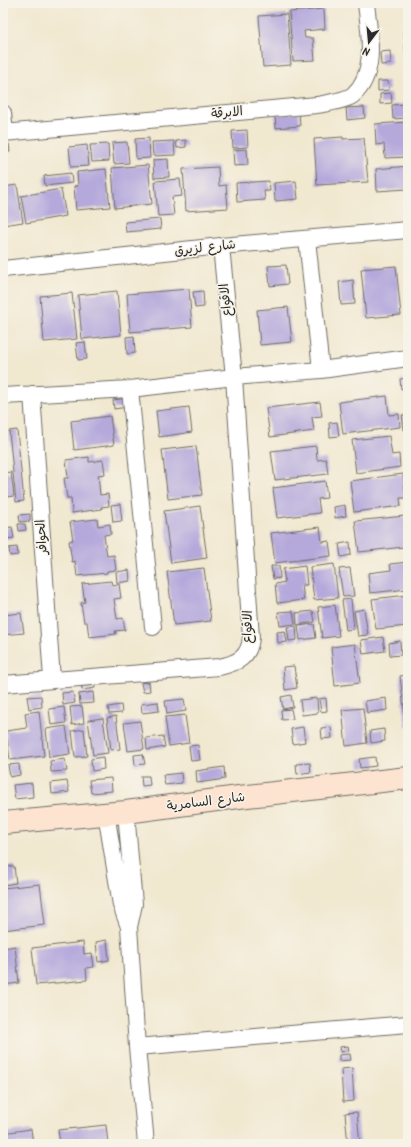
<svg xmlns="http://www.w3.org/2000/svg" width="411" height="1147" font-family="Kalam,'Playpen Sans Arabic',sans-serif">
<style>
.building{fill:#b5a9dc}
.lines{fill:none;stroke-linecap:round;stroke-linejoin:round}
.street-casing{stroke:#706d65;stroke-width:18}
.secondary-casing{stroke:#706d65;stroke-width:24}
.street{stroke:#fff;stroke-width:16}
.secondary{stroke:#fde4d1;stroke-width:22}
.labels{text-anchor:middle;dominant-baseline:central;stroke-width:3;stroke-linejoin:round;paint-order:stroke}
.street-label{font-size:13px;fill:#2b2b2b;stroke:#f7f3e8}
</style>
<rect width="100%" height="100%" fill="#f7f3e8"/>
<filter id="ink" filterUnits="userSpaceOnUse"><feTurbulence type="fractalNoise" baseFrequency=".025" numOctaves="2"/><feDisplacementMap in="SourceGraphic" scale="8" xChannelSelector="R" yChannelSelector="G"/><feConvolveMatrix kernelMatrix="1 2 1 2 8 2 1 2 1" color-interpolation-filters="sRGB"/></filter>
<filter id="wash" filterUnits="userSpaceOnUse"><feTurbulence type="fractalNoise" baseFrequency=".012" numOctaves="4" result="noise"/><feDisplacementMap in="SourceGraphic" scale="16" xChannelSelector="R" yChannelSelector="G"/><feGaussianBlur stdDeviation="0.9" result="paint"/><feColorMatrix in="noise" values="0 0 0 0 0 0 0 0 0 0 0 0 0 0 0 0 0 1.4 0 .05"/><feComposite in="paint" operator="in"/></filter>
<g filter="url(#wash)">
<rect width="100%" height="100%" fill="#f1e8d0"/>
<g id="blocks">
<!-- building -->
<path class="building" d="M324,9L325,29L304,31L305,38H313L315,60L293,61L289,12Z
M287,14L291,65L263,67L259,16Z
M404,32H408V60L406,61Z
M390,51L391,64L381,65L380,52Z
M378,81H388L389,90L378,91Z
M391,93L392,103L380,104V94Z
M406,104L407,118L393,119L392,105Z
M364,107L365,118L347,120L346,108Z
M299,113L300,126L276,128L275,115Z
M408,122V157L385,158L384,144L376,145L375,124Z
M247,130L248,147L233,148L232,131Z
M343,137V139L364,138L368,182L317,185L314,139Z
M149,138L150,158L136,159L135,139Z
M186,140V147L177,148L176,141Z
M174,141L175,155L153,156L152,142Z
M127,142L129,163L114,164L112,143Z
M9,144L10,152H3V145Z
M108,144L109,161L92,162L90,145Z
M87,145L89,166L71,167L69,147Z
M247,149L248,165L234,166L233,150Z
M168,159L169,177L154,178L153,160Z
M148,165L152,204L115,208L112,168Z
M408,166L407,189L377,191L376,169Z
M218,167L219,186L226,185L228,208L186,211L183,169Z
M106,169L110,207L76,210L74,186H78L77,172Z
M71,173L72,183L45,186L44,176Z
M180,179L182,196L172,197L174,215L158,216L155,181Z
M269,181L270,191H264L265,200L237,202L236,183Z
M296,181L298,199L275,201L274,183Z
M17,185L23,222L3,225V187Z
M61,189L66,216L26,223L21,196Z
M160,219L161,229L126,232L125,222Z
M286,265L288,284L270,286L268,266Z
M396,266L401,315L366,318L361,269Z
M353,280L355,304L341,305L339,282Z
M189,289L192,327L130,332L127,294Z
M117,291L121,335L82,339L78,295Z
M203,291L204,307L195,308L193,292Z
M72,293L77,339L44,342L40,296Z
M288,307L292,342L260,345L257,310Z
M134,336L135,353L127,354L126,337Z
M85,342L87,359L78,360L76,343Z
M408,378V388L401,389L400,379Z
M387,396L389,415L399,414L400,427L343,434L339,402Z
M127,398L128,407L114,409L113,400Z
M320,402L322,416L312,417L314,431L270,437L266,408Z
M189,407L192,432L159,437L156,411Z
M402,415H408V429L404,430Z
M110,416L114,445L74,450L71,421Z
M337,422L339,436L330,437L329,423Z
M17,430L24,501L16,502L9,431Z
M389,436L392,455L399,454L400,467L356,473L352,440Z
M196,446L202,495L168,499L162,450Z
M316,446L317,460L326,459L328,474L275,480L271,451Z
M89,457V462L103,460L105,474L98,475L100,495L108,494L109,506L101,507L102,509L72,513L71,498H67L64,478H68L66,460Z
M11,472L14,496L5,497L3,473Z
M403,474L406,498H400L401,506L354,512L350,481Z
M325,481L327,498L318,499L320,513L277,518L273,488Z
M120,504L122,521L113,522L111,505Z
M345,505L346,516L335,518L334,507Z
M200,506L207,558L171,563L164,511Z
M30,514V521L20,522L19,515Z
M405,516L408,538L403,539L404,547L359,552L355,521Z
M97,519L98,526L110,524L111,534L104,535L107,556L114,555L116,570L107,571V573L77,576L75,561L72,562L69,541L73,540L70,522Z
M18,524H25L26,530L19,531Z
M12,527L14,538L6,539L5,528Z
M320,527L322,542L329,541L331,556L275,563L271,533Z
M350,542L351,555L341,557L339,544Z
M17,547L18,555L10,556L9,548Z
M408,562V589L370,593L368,573L391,570L390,564Z
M334,564L338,598L314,600L310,567Z
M271,566H279L280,578L273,579Z
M305,566L307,585H302L304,600L277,603L275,584L285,582L283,569Z
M204,568L211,621L174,625L167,572Z
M350,568L354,596L343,597L339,569Z
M129,570L130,581L117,583L116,572Z
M111,581L112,585L119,584L121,598L114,599L117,619L123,618L125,630L115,631L116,634L89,637L87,622H84L81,603L85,602L82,584Z
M408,595V626L376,629L372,599Z
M351,599L354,629L346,630L342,600Z
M335,605L339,636L322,638L318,607Z
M364,609L368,635L358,636L354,611Z
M293,611L295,624L280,626L278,612Z
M313,611L315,622L297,625L296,613Z
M21,613L24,633L3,635V615Z
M314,624L316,638L300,640L298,626Z
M296,626L297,640L289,641L287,627Z
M285,631L287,642L278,643L277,632Z
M383,637L385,651L363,654L361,640Z
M400,641L401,655L390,656L389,643Z
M355,644L360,683L335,686L331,647Z
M294,666L297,688L285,690L283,667Z
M408,675V726H406L400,676Z
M93,678L95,688L82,690L81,679Z
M149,682L150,691L143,692L141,683Z
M73,692L75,703L63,705L62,693Z
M93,692L94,703L80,704L79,694Z
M291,695L293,707L283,709L281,697Z
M41,696L42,707L29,709L27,697Z
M317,698L318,713L302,715L300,700Z
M326,698L327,711L321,712L319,699Z
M386,698L387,710L367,713L365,701Z
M184,699L186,711L167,714L165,701Z
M158,702L159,711L142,713L141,704Z
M121,705L122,713L109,714L108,707Z
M82,706L84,723L72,725L70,707Z
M64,707L66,723L51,725L49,709Z
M363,708L367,743L346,746L342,710Z
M291,709L293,719L282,720L281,710Z
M39,711L44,756L10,760L6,731L27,728L25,713Z
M185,715L189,743L169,746L165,717Z
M116,716L120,749L111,750L107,718Z
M103,718L108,753L93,755L88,720Z
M140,721L144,749L128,751L124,723Z
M66,726L70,754L49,757L46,729Z
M303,727L305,742L293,744L291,729Z
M331,727L332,738L322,739L321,728Z
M84,729L87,756L75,757L72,731Z
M384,729L385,741L371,743L370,731Z
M163,736L165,747L147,750L146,738Z
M198,745L200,760L191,761L189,746Z
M143,754L145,764L135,765L134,755Z
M103,757L104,769L92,771L91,759Z
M375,757L376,766L360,768L359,759Z
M65,759L67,771L51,772L50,761Z
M310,763L311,772L297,774L296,764Z
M19,764L20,775L10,777L8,765Z
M224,767L225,779L197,783L196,771Z
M181,773L182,783L165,785L163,775Z
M141,776H149L150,785L142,786Z
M111,778L112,791L91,793L89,780Z
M67,781L69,792L52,794L51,783Z
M32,783L33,797L15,799L13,785Z
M14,866L16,883L3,885V867Z
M40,884L45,925L3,930V888Z
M107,940L109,960L98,962L96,942Z
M83,942L84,954L92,953L94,967L86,968L87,980L36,985L32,948Z
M15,946L19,983L3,985V948Z
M348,1046L349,1051L341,1052L340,1047Z
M350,1054L351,1060L339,1061V1055Z
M352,1068L354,1101L343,1102L341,1069Z
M357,1112L360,1144H348L345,1113Z
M106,1125L108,1144H60L58,1130Z
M31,1129L33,1144H3V1133Z"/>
</g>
</g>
<g filter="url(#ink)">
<use href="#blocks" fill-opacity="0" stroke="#706d65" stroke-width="1"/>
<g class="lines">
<!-- street casing -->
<g class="street-casing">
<path id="street" d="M3,113L5,133
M3,133L317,105C327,103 345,101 353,95C378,73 369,32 366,3
M307,239L321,370
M3,269L221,246L408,230
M130,389L153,627
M32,394L52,679
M3,396L130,389L234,377L321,370L408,358
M3,684L219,667C237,663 249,658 251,638L234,377L221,246
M126,812L134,904L129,927L137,1047L146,1144
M106,813L121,905L129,927
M137,1047L408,1024"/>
</g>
<!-- secondary casing -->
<g class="secondary-casing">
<path id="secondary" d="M3,823L126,812L239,797L408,778"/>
</g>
<!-- street -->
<use href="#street" class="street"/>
<!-- secondary -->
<use href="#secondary" class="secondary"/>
</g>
</g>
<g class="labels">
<!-- street labels -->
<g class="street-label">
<text transform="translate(227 113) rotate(-5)">الابرقة</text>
<text transform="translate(205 248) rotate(-6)">شارع لزيرق</text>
<text transform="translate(226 300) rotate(-96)">الاقواع</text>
<text transform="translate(42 537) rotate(-94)">الحوافر</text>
<text transform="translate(248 627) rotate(-89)">الاقواع</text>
<text transform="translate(206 802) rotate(-7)">شارع السامرية</text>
</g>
</g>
<!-- margin -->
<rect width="411" height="1147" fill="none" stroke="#f7f3e8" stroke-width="16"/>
<!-- north arrow -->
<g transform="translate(369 42) rotate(196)" stroke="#f7f3e8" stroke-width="3" paint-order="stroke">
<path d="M0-3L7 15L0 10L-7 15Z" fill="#2b2b2b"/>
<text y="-6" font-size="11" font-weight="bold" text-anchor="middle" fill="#2b2b2b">N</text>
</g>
</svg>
